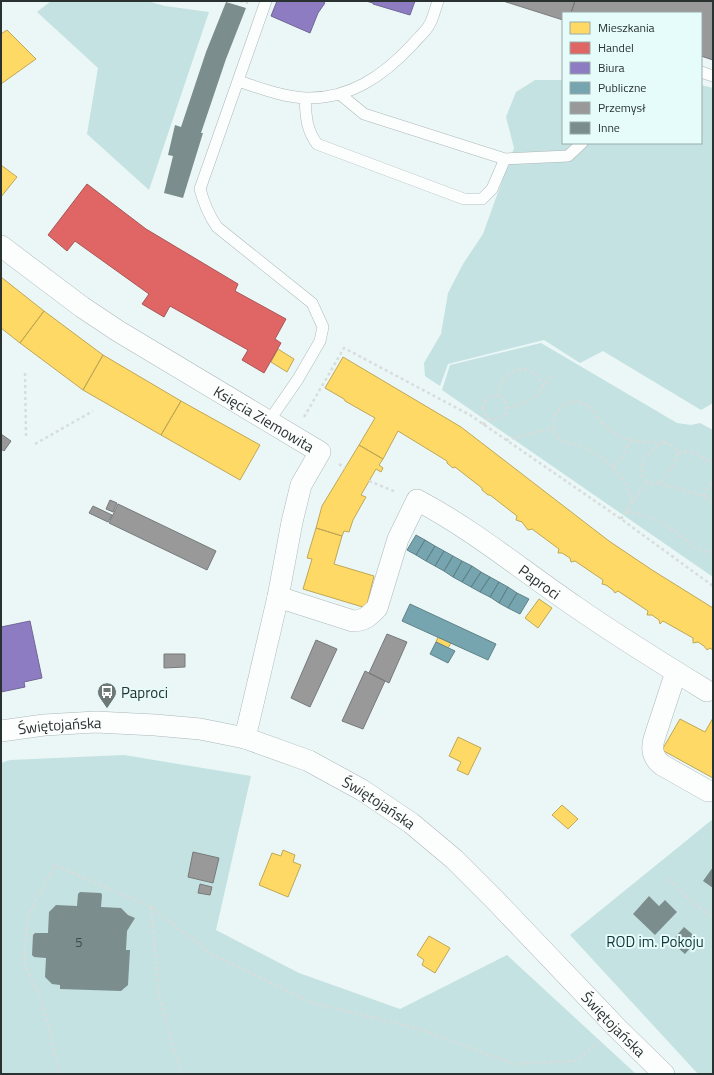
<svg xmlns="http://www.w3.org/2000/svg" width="714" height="1075" font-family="'Titillium Web',sans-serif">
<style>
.green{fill:#c4e2e1}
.homes{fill:#ffd966;stroke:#bfa756}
.shops{fill:#e06666;stroke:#a95656}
.offices{fill:#8e7cc3;stroke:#706697}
.public{fill:#76a5af;stroke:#5f8289}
.industry{fill:#999;stroke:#777a7a}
.building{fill:#7b8d8d}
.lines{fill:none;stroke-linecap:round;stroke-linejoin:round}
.service-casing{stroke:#aeb7b7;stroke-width:12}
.minor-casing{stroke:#aeb7b7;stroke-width:22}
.path{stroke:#d8dddc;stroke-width:2.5;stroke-dasharray:3 3;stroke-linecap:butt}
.service{stroke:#fcfefe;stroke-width:11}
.minor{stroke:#fcfefe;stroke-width:21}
.labels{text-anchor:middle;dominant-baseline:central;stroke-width:4;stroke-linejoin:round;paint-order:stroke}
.number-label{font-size:13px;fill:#3e4948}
.street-label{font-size:15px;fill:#293231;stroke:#e5fcfb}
.poi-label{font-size:15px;fill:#293231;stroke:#e5fcfb;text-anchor:start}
.park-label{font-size:15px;fill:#123636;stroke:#e5fcfb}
</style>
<rect width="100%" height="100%" fill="#eaf7f6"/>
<!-- green -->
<path class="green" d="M51,1H147L165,6L209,12L149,190L87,134L98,68L37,12Z
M535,80H563V143H701V85L713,88V403L701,410L603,351L580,363L544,340L448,364L440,386L425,376L424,363L441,334L448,293L463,264L483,234L514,148L506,117L516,92Z
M541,343L677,423L691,425L700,423L713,430V577L442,390L450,365Z
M124,755L251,776L216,930L299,973L400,1009L507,955L636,1074H1V763L10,760Z
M713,819V1074H698L570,935Z"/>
<!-- homes -->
<path class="homes" d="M7,30L36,59L1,84V34Z
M1,165L17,177L1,197Z
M1,277L44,311L20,343L1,328Z
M44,311L103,355L83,390L20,343Z
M278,349L294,359L287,372L271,362Z
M103,355L181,401L161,435L83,390Z
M343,357L461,427L609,541L652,570L713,608V650L710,648L707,650L704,646L698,642L693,643V638L663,621L660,624L659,620L652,615H647L648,611L618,591L615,593L613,590L606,585L602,584L603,580L575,561L571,562L570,558L562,553H558L559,549L532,529L528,530L522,522L516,520L517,516L490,495H488L482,490V488L455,467L453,468L447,463V461L398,431L383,459L359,445L375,418L345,401L344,399L325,388Z
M181,401L260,445L240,480L161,435Z
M359,445L383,459L379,465L383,468L381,472L376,469L361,495L366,497L353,520L349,532L344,531L342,536L316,528L322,506Z
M316,528L342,536L334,564L374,576L366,608L303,589L312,559L307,558Z
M539,599L552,608L538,628L525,618Z
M438,637L451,643L448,648L436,642Z
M713,718V778L662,750L680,719L705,732Z
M458,737L481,748L468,775L457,770L461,762L449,756Z
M562,805L578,819L568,829L552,815Z
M283,850L295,855L293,862L301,865L288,897L259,885L272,853L281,856Z
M429,936L450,948L435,973L422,965L424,960L417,955Z"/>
<!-- shops -->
<path class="shops" d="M87,184L146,229L238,284L235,291L286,319L275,339L281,343L264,373L242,360L248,350L170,306L164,317L142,304L149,294L75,241L67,251L48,235Z"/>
<!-- offices -->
<path class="offices" d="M277,1H322L325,3L318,13L310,33L271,16Z
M366,1H415L410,15L373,4V3Z
M30,621L42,678L24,682L25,687L1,692V627Z"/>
<!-- public -->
<path class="public" d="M416,535L425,540L416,555L407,550Z
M425,540L435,546L426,561L416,555Z
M435,546L444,551L435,566L426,561Z
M444,551L453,556L444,571L435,566Z
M453,556L462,561L453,577L444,571Z
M462,561L472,566L462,582L453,577Z
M472,566L481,572L471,587L462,582Z
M481,572L490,577L480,592L471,587Z
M490,577L499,582L490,597L480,592Z
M499,582L508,587L499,603L490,597Z
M508,587L517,593L508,608L499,603Z
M517,593L529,599L520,614L508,608Z
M410,604L496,644L488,660L402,621Z
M436,642L455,651L448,663L430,654Z"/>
<!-- industry -->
<path class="industry" d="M503,1H575L571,13H563V20Z
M575,1H713V60L701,56V13H571Z
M1,434L11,441L4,451L1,449Z
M110,500L117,503L113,512L106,509Z
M118,504L216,551L207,570L109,523Z
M93,506L112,515L108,522L89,513Z
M387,634L407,642L389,683L369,673Z
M316,640L337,649L310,707L291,698Z
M164,654H185V667L164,668Z
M365,671L385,681L363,729L342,721Z
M193,852L219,858L213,883L188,877Z
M200,884L212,887L210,895L198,893Z"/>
<!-- building -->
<path class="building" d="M226,2L246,8L226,59L201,133H203L183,198L164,193L173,156L168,155L175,125L181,127L206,52Z
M713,867V888L703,881Z
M80,892L101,893L102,895L101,907L121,908L128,915L135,918L127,931L126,950H130L128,985L121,991L60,989V985L52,984L45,977L46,958L34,957L32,955L33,935L35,933H48L49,912L56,905L77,906L78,894Z
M649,896L659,906L665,900L677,912L655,935L633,914Z
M684,927L698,939L685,954L671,942Z"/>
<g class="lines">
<!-- service casing -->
<g class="service-casing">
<path id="service" d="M266,1L200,189C204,204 208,214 217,227L312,303L323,327L320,341L298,379L269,421
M701,72L713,76
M238,81C260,88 283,97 306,98C350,99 383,76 412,45C417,39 424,33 428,27C433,20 435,9 438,1
M341,95L364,114L505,159L568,156L582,143
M305,98C306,116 306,129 317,144L464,199H482L492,189L505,159"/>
</g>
<!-- minor casing -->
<g class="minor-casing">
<g id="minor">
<path id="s1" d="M1,246L82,307L118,331L320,452L301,485L292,522L278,597L245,738"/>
<path id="s2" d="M278,597L353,621C364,621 369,616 377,608L398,539L417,500C474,530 523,571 576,607C619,637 663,664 707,691"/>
<path d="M676,672L654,739C651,750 653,758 662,765L708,791H713"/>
<path id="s3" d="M1,731L44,725L96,722L155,725L200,729L245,738L309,761L362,790L411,823L454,859L496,901L617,1028L664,1074"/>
</g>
</g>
<!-- path -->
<path class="path" d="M240,1L248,3
M25,373L26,437
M497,396C499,390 501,381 506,376C509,373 513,371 517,370C531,366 538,376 544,387
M483 408a12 12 0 1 1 24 0a12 12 0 1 1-24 0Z
M507,408C536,401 538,397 553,373
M304,417L344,348L470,415L621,519L713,586
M483,425L488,418
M506,440L554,428
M664,442C685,447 676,461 668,473C666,476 663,481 660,482C656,484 651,484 648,482C630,473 652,445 664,442Z
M35,444L93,411
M678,453C693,448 701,457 713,464
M339,464L345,468
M614,468L632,440
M369,481L396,492
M659,483L704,496L713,503
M704,496L713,479
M633,502C628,490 623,477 614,468C605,459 591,449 578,445C573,444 568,444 563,441C559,439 556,435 554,430C549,410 571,394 588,406C593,409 596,415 599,420C605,427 613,432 621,437C632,442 647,442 660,443
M626,511L650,517L660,522L678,533L695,548L713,553
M621,519L647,482
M668,879L691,901L713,918
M151,907L159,995L172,1044L182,1074
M60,1074L43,1005L24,963L28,917L55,865L151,907L211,954L313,1003L416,1028L514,1064L575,1061L599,1042"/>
<!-- service -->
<use href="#service" class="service"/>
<!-- minor -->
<use href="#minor" class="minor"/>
</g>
<!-- icons -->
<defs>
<g id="bus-pin" transform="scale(1)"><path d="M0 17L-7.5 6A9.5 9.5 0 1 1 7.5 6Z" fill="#6d7776" stroke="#e5fcfb"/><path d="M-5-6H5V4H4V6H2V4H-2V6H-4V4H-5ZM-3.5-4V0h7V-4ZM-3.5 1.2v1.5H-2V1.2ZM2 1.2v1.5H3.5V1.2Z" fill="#fff"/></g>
</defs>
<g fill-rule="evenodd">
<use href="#bus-pin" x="107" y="692"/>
</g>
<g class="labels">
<!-- number labels -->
<g class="number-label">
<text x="79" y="942">5</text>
</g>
<!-- street labels -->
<g class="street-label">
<text stroke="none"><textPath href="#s1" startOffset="315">Księcia Ziemowita</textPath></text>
<text stroke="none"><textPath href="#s2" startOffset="370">Paproci</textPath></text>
<text stroke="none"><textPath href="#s3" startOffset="59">Świętojańska</textPath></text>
<text stroke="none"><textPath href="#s3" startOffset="395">Świętojańska</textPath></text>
<text stroke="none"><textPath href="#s3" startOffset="719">Świętojańska</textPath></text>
</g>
<!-- poi labels -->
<g class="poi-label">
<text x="121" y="692">Paproci</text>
</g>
<!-- park labels -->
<g class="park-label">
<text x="655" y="941">ROD im. Pokoju</text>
</g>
</g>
<!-- border -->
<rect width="714" height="1075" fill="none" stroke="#293231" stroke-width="4"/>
<!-- legend -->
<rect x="562" y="12" width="140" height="132" fill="#e5fcfb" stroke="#9aabaa"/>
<rect x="570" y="22" width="20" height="12" fill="#ffd966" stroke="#9aabaa"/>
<text x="598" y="32" font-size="12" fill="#293231">Mieszkania</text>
<rect x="570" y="42" width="20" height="12" fill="#e06666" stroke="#9aabaa"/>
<text x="598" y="52" font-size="12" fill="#293231">Handel</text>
<rect x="570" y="62" width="20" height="12" fill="#8e7cc3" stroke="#9aabaa"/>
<text x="598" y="72" font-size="12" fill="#293231">Biura</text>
<rect x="570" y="82" width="20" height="12" fill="#76a5af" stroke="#9aabaa"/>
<text x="598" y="92" font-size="12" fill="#293231">Publiczne</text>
<rect x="570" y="102" width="20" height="12" fill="#999999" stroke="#9aabaa"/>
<text x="598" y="112" font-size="12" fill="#293231">Przemysł</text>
<rect x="570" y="122" width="20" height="12" fill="#7b8d8d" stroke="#9aabaa"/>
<text x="598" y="132" font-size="12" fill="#293231">Inne</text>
</svg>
